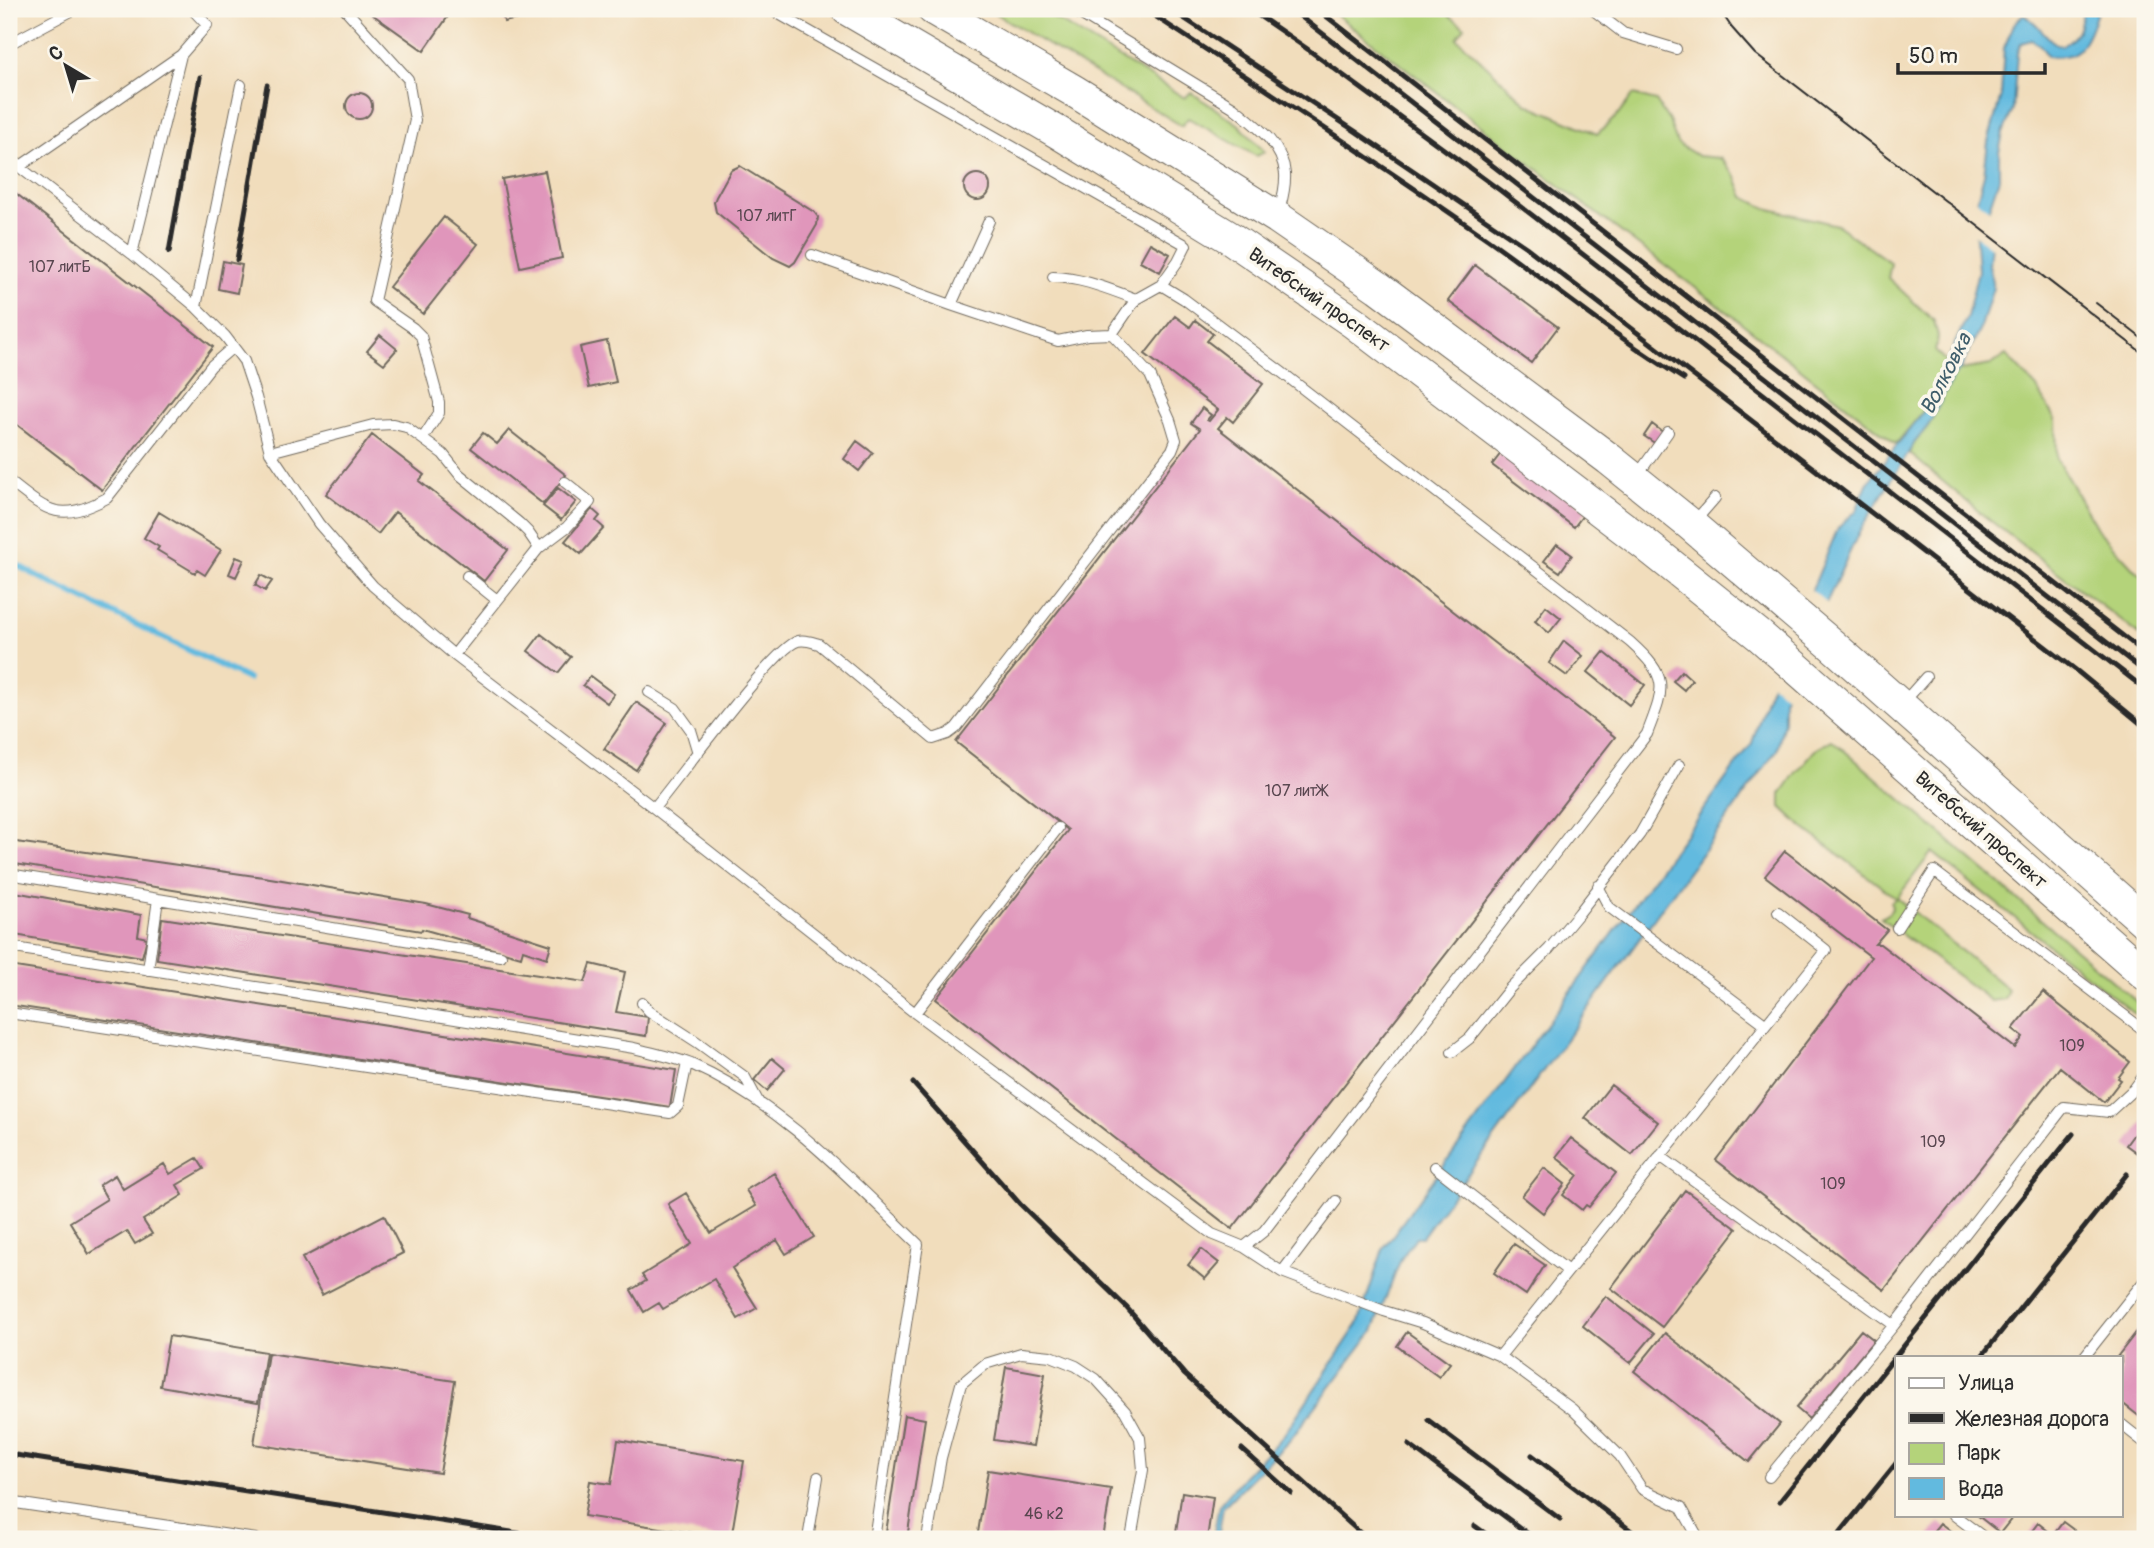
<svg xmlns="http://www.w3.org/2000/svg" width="2154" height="1548" font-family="Pangolin,sans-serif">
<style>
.green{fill:#b4d37a;stroke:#707f52;stroke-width:2}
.water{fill:#62badf;stroke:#467285;stroke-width:2}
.pier{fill:#f1ddbc}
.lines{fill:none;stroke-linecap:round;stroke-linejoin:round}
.stream{stroke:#62badf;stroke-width:6}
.building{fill:#e096bb}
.service-casing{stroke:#70695e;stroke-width:12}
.primary-casing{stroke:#70695e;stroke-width:34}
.service{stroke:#fff;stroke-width:10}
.primary{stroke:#fff;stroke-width:32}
.tram{stroke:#2b2b2b;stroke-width:2}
.rail{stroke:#2b2b2b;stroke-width:5}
.labels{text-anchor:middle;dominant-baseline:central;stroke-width:7;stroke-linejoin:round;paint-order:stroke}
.number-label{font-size:16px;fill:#58464f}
.street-label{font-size:19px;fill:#2b2b2b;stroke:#fbf7ec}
.water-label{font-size:21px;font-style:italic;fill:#3e5d6a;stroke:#fbf7ec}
</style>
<rect width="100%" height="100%" fill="#fbf7ec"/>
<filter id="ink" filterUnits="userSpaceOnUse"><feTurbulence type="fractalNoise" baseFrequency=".0143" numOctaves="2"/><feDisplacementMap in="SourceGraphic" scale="14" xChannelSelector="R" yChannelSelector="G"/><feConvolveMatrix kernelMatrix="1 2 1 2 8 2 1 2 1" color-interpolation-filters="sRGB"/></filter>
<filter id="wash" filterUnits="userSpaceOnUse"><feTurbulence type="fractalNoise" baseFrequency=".00686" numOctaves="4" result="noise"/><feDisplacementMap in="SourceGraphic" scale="28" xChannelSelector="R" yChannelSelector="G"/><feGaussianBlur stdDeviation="1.57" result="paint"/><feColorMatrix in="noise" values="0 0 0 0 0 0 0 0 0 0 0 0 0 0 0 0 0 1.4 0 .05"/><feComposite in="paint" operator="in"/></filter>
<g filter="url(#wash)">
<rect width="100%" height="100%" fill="#f1ddbc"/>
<!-- green -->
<path class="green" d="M988,9H1039L1185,98L1190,93H1192L1238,124L1265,152L1256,156L1188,118L1182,126Z
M1329,9H1444L1443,11L1465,27L1457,38L1527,104L1597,134L1618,115L1633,95L1656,101L1669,121L1677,143L1698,156L1720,158L1735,175L1744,197L1766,208L1837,225L1891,263L1888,278L1934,321L1938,336L1935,351L1946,361L1926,408L1896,444L1729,313L1517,154Z
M2006,355L2037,388L2056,421L2057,460L2098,530L2135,570L2145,578V639L1983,515L1909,453L1915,442L1928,426L1954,376L1960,370L1991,365Z
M1832,740L2145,1009V1022L1932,852L1897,898L2008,989L2004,999L1991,1001L1881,918L1887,915L1892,909L1891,902L1896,898L1800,825L1781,807V794L1797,771L1816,749Z"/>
<!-- water -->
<path class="water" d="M2083,9H2098C2095,19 2086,44 2077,51C2069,57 2057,57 2048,56L2040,45L2031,40L2021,43L2017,52L2013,109L2003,133L1999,152V178L1989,208L1992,234L1989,265L1993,288L1981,327L1960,370L1954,376L1928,426L1915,442L1859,532L1792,677L1784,698V722L1777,750L1422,1237H1416L1401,1259L1373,1331L1290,1440L1223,1507L1219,1532L1222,1539H1216L1214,1532L1219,1505L1244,1476L1283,1436L1358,1324L1383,1249L1752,743L1767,696L1838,528L1856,511L1867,484L1926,408L1967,317L1978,271L1974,210L1984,175L1988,142L2001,96L2004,48L2014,24L2023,15C2040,22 2046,42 2062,46C2080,35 2080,29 2083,9Z"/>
<!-- pier -->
<path class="pier" d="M1974,198L1993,212L1996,234L1994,249L1972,233L1971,210Z
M1809,588L1829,605L1795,678L1788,698L1770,682Z"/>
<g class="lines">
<!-- stream -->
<path class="stream" d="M9,561L43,579L248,679"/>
</g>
<g id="blocks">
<!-- building -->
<path class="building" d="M365,9H440L449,15L424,51Z
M502,9H528L530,16L504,22Z
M346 106a13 13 0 1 1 26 0a13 13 0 1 1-26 0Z
M740,166L814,212L818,217L817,225L795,262L790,266L773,258L716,212L714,202L716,197L731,170Z
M545,171L562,258L520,267L502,179Z
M964 187a13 13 0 1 1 26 0a13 13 0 1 1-26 0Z
M9,188L213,347L102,490L16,424L9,433Z
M444,217L478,244L423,314L389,287Z
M1150,243L1170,254L1160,272L1140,261Z
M223,261L242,265L237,293L218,289Z
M1475,265L1558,327L1531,363L1448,301Z
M1175,316L1190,327L1195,320L1213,334L1207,341L1263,384L1233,422L1227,417L1218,428L1615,737L1232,1229L936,999L1068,830L956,742L1200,429L1191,423L1202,408L1211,415L1207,420L1209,421L1218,410L1145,354Z
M380,335L397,349L384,364L367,351Z
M607,341L616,382L589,388L580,347Z
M1652,424L1664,433L1656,444L1644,436Z
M509,430L566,475L543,504L471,448L483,433L497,444Z
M372,435L424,475L419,481L508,550L484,581L395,512L378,534L326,494Z
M857,441L873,453L859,471L844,459Z
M1505,448L1587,510L1574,527L1492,465Z
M558,488L576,502L561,520L543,506Z
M592,509L600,516L596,521L604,528L581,554L565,541Z
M159,512L221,550L205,575L197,570L195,573L157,550L159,547L144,538Z
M1557,544L1572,555L1560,572L1544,561Z
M236,557L244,560L236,577L229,574Z
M261,575L272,581L265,591L255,585Z
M1546,606L1561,618L1549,633L1535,621Z
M541,634L571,657L558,673L528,651Z
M1564,641L1583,656L1567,676L1549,663Z
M1604,652L1645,685L1629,705L1588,672Z
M1682,671L1692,680L1684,690L1673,681Z
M590,676L614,694L607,703L583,685Z
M636,702L667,723L636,770L604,749Z
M9,841L270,878L426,904L468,915L467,918L551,945L547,958L523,950L521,957L422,929L421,931L9,863Z
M1785,851L1887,930L1875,944H1880L2015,1048L2023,1037L2013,1029L2043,992L2130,1062L2118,1078L2121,1080L2104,1102L2060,1067L1884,1290L1716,1160L1871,957L1765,876Z
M9,891L141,915L138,936L147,938L142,957L9,934Z
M162,918L585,982L591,964L625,972L616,1012L648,1017L646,1036L157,959Z
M9,966L676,1070L670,1107L9,1005Z
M772,1058L785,1069L767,1091L754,1080Z
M1611,1085L1658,1122L1632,1155L1585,1118Z
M2145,1119V1159L2126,1145Z
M1571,1138L1616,1173L1589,1207L1586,1205L1582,1210L1563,1195L1578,1175L1556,1157Z
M197,1158L204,1169L177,1185L183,1195L143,1220L152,1234L135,1244L127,1231L89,1254L70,1222L107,1199L99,1185L115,1175L123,1189L164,1164L170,1174Z
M1544,1168L1565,1184L1543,1213L1522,1196Z
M774,1173L814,1237L786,1254L777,1240L732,1268L757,1308L738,1319L714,1279L663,1309L659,1303L644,1312L631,1290L646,1281L642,1275L692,1244L668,1204L686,1193L711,1233L756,1206L746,1190Z
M1685,1190L1737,1229L1662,1327L1611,1288Z
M384,1215L403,1253L322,1295L302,1258Z
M1514,1244L1545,1265L1526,1295L1494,1273Z
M1201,1249L1219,1263L1205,1279L1188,1265Z
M1606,1296L1654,1334L1630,1363L1583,1326Z
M2145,1321V1421L2121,1402V1357H2117Z
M1861,1330L1874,1340L1809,1419L1796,1408Z
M1407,1332L1450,1363L1439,1377L1397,1346Z
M1665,1333L1780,1424L1749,1462L1634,1371Z
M169,1336L266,1352L258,1403L160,1386Z
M268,1353L455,1381L440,1473L254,1444Z
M1006,1367L1045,1374L1033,1446L994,1440Z
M904,1415L925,1419L907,1539H885Z
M618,1440L744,1461L731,1539L584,1516L590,1481L611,1484Z
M988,1470L1111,1489L1103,1539H977Z
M1182,1492L1213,1497L1207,1539H1175Z
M1977,1515H2009L2012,1518L2000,1533Z
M2063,1522L2086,1539H2026L2038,1523L2053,1535Z
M1940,1523L1961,1539H1927Z"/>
</g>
</g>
<g filter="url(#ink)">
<use href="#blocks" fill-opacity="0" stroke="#70695e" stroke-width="2"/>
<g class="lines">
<!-- service casing -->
<g class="service-casing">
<path id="service" d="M345,9L408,79L415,120L374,301L413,328L421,336L439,402V413L423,438
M770,9L1186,245L1178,261L1161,285
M1072,9L1233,107C1254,124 1283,144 1285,174C1286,187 1282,200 1279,212
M1592,9L1623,33L1676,49
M9,44L75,9
M9,159L132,254L196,307L225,336L244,361L256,397L270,452L319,524L373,586L454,655L654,808L915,1013L1212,1234L1244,1247L1264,1231L1647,734C1665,687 1670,678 1630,642L1284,374L1184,299L1161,285L1136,299L1112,334L1150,375L1170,420L1176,440L1172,450L956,728L948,734L933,739L819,644C812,642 805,639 798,641C774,647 677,781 654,808
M19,167L181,55
M132,254L181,55L207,25L192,9
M812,255L951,305L1058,341L1087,335L1112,334
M1053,277C1083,278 1108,289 1136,299
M951,305L989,221
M196,307L241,85
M270,452L373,425L393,424L406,427L443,454L459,474L519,523L528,532L539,548L454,655
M1637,476L1668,432
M9,481C48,512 59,523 107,498L211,366L233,347
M1695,521L1715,498
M539,548L567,527L590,502L565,482
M467,576L497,600
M649,692L675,708L691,730L698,753
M1903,703L1926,677
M9,874L158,899
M1598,886L1609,907L1765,1024
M1897,928L1934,871L2145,1031
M9,947L634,1048C652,1053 673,1057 691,1064C780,1103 849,1178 918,1244L874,1539
M148,970L158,899L501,956
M642,1003L649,1011L697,1042L745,1077L759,1103
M9,1013L670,1113L678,1106L687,1063
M915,1013L1058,828
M1452,1052L1470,1038L1510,988L1549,949L1579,913L1640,834L1679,765
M1660,1156L1894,1325
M1435,1167L1568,1271
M1244,1247L1282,1272L1384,1311L1423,1323L1500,1356L1572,1409L1620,1456L1642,1489L1681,1507L1699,1539
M1282,1272L1336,1201
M1500,1356L1826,950L1778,912
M2084,1357L2145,1280
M2121,1424L2145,1443
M1769,1477L1894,1325L2064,1107L2109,1112L2134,1089L2145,1074
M9,1502L256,1539
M1954,1515L1986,1539
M184,1539L185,1528
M808,1539L818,1477
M927,1539L941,1458L961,1384L985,1364L1021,1353L1051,1356L1076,1366L1096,1379L1125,1411L1140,1438L1143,1470L1131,1539"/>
</g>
<!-- primary casing -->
<g class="primary-casing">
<path id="primary" d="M847,9L1059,133L1232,239L1353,322L1646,545L1760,636L2145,974
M933,9L1074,91L1278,218L1378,287L1609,459L1691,525L1832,645L2145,922"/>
</g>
<!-- service -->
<use href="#service" class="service"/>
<!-- primary -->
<use href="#primary" class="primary"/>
<!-- tram -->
<path class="tram" d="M1719,9L1732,28L1755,54L2145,355
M2096,303L2145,341"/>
<!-- rail -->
<path class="rail" d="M1144,9L1228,64
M1170,9L1355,131L1526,247L2077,671L2145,727
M1249,9L1306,48L1501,191L2145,689
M1291,9L2145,672
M1317,9L2145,653
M1221,60C1311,119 1401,178 1489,240C1554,286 1615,337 1684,379
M169,252L200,77
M237,260L267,85
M913,1083L1020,1204L1126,1307L1185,1375L1367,1539
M1981,1357L2127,1174
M1428,1420L1560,1519
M1409,1445L1535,1539
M1242,1449L1291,1493
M9,1454L556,1539
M1532,1455L1642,1539
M1780,1501L2073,1134
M1475,1526L1493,1539
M1835,1539L1897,1462"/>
</g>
</g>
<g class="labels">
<!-- number labels -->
<g class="number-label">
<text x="767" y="216">107 литГ</text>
<text x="60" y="267">107 литБ</text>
<text x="1296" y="791">107 литЖ</text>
<text x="2072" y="1046">109</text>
<text x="1933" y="1142">109</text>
<text x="1833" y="1184">109</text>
<text x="1044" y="1514">46 к2</text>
</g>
<!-- street labels -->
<g class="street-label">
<text transform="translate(1319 300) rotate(35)">Витебский проспект</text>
<text transform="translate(1981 830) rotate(41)">Витебский проспект</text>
</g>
<!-- water labels -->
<g class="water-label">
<text transform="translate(1946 374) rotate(-63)">Волковка</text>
</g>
</g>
<!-- margin -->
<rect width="2154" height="1548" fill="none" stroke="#fbf7ec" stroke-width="35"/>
<!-- legend -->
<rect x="1895" y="1356" width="228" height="161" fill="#fbf7ec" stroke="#a8a59f" stroke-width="2"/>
<rect x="1909" y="1378" width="35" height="10" fill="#ffffff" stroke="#a8a59f" stroke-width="2"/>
<text x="1958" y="1390" font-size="21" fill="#2b2b2b">Улица</text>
<rect x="1909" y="1413" width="35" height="10" fill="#2b2b2b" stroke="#a8a59f" stroke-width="2"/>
<text x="1958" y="1426" font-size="21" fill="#2b2b2b">Железная дорога</text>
<rect x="1909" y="1443" width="35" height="21" fill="#b4d37a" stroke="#a8a59f" stroke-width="2"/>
<text x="1958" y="1460" font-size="21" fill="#2b2b2b">Парк</text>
<rect x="1909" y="1478" width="35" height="21" fill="#62badf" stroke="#a8a59f" stroke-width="2"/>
<text x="1958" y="1496" font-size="21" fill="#2b2b2b">Вода</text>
<!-- north arrow -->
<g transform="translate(66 66) rotate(322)" stroke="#fbf7ec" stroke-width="5" paint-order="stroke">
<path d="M0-5L12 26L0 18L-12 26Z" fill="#2b2b2b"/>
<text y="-10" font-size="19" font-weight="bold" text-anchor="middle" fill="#2b2b2b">С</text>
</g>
<!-- scale -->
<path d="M1898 63v10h147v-10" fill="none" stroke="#2b2b2b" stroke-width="3.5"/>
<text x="1909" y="63" font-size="21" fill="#2b2b2b" stroke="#fbf7ec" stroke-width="5" paint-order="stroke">50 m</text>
</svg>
